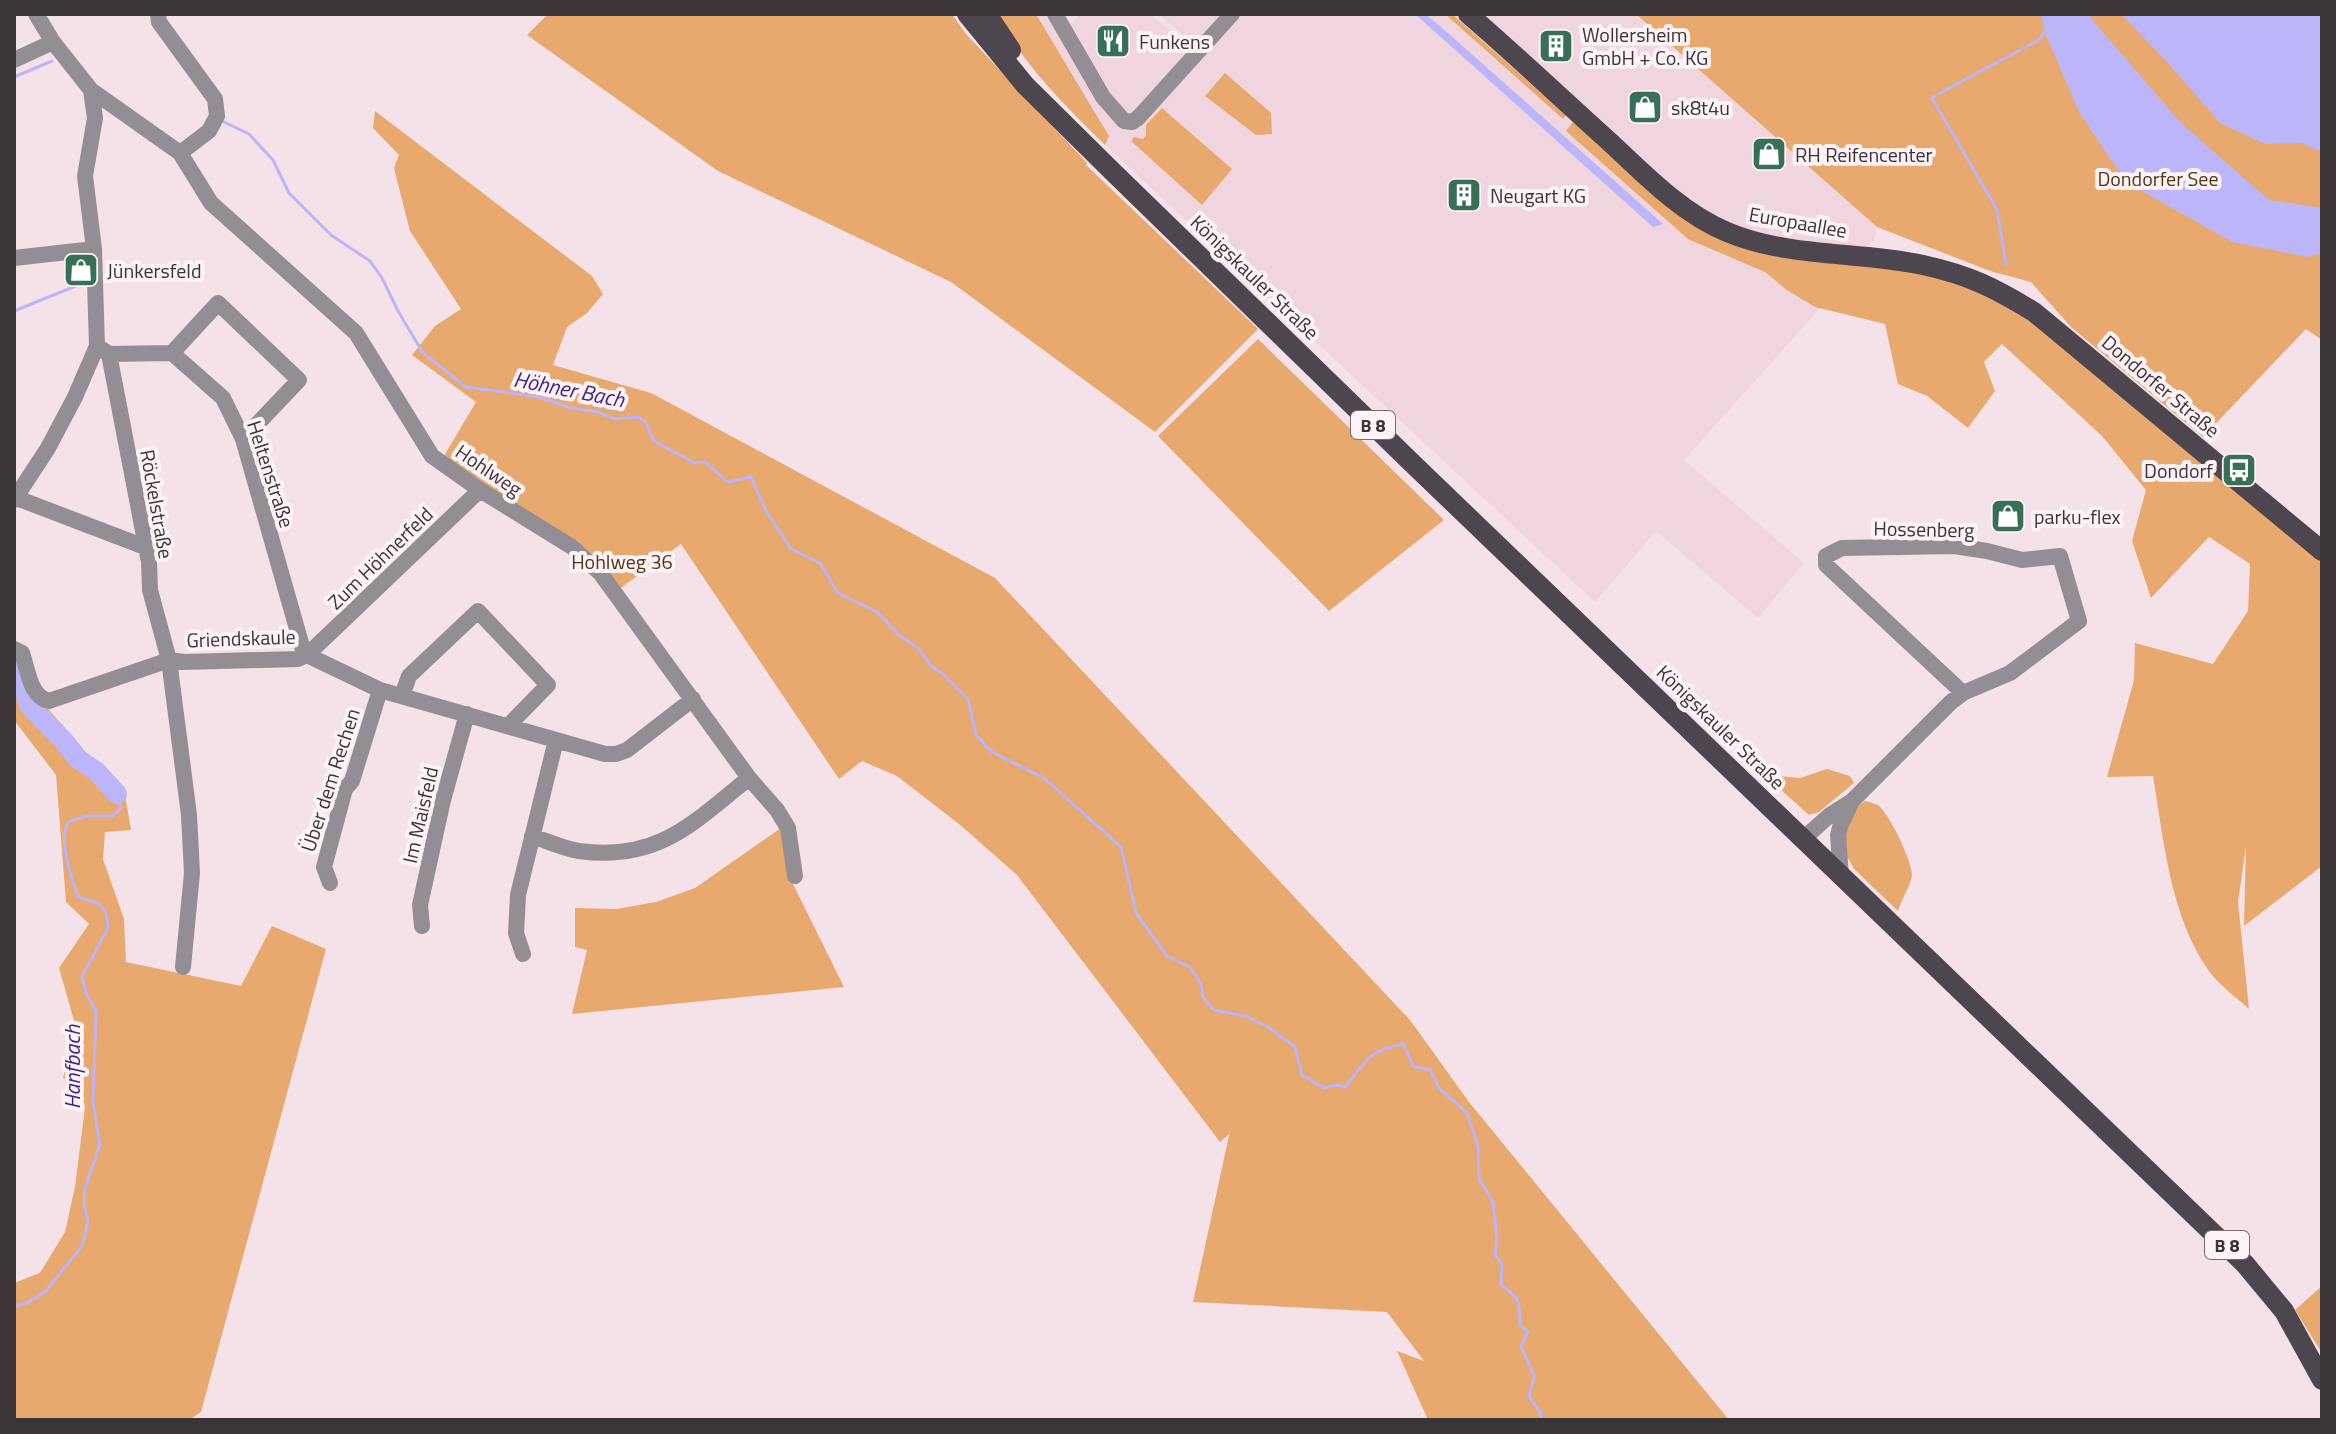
<svg xmlns="http://www.w3.org/2000/svg" width="2336" height="1434" font-family="'Titillium Web',sans-serif">
<style>
.built{fill:#f0d5de}
.green{fill:#e8a96e}
.water{fill:#bcb5fa}
.lines{fill:none;stroke-linecap:round;stroke-linejoin:round}
.stream{stroke:#bcb5fa;stroke-width:3}
.river{stroke:#bcb5fa;stroke-width:20}
.minor{stroke:#938e93;stroke-width:16}
.major{stroke:#4e464f;stroke-width:20}
.labels{text-anchor:middle;dominant-baseline:central;stroke-width:8;stroke-linejoin:round;paint-order:stroke}
.shield{fill:#fdf2f5;stroke:#766e70;stroke-width:2}
.shield-label{font-size:18px;font-weight:bold;fill:#3c3537}
.poi-label{font-size:20px;fill:#3c3537;stroke:#fdf2f5;text-anchor:start}
.park-label{font-size:20px;fill:#54361a;stroke:#fdf2f5}
.street-label{font-size:20px;fill:#3c3537;stroke:#fdf2f5}
.water-label{font-size:22px;font-style:italic;fill:#3f2787;stroke:#fdf2f5}
</style>
<rect width="100%" height="100%" fill="#f4e2e8"/>
<!-- built -->
<path class="built" d="M1036,14H1063L1069,26L1080,14H1151L1184,43L1187,39L1159,14H1636L1877,227L1874,240L1841,285L1684,460L1804,563L1758,618L1656,531L1595,602L1105,145L1109,135Z"/>
<!-- green -->
<path class="green" d="M548,14H952L966,34L1087,163L1086,165L1258,329L1155,432L951,282L718,171L527,35Z
M996,14H1036L1109,136L1105,145C1063,104 1024,65 996,14Z
M1445,14H1452L1566,115L1563,119Z
M1636,14H2322V340L2306,329L2203,437L2071,327L2031,282L1990,271L1877,227Z
M1225,73L1271,113L1272,134L1256,135L1205,96Z
M1162,108L1232,169L1202,205L1131,141L1134,137L1143,139L1146,135V125Z
M375,111L592,276L603,294L587,313L567,327L553,365L651,393L995,578L1410,1020L1469,1102L1729,1420H1428L1397,1351L1424,1361L1387,1312L1193,1302L1231,1126L1229,1134L1220,1142L1017,875L959,824L897,776L862,761L839,779L681,544L618,590L444,456L476,402L412,355L435,326L461,309L410,231L394,168L399,155L373,128Z
M1573,122L1696,225L1910,267L1956,282L2021,312L2192,449L2322,562V866L2244,926L2246,846L2238,902L2249,1009C2236,997 2219,985 2209,971C2170,916 2164,841 2153,776L2107,777L2134,680L2135,643L2213,664L2248,611L2250,564L2209,537L2151,598L2132,541L2146,490L2102,436L2002,344L1984,362L1995,391L1968,428L1927,396L1898,384L1885,324L1815,307L1787,290L1765,272L1688,239L1566,131Z
M1258,339L1444,520L1329,611L1158,436Z
M14,660L31,689L89,756L124,789L131,830L105,832L103,859L124,919L126,962L241,986L272,926L326,949L201,1412L189,1420H14V1283L40,1273L65,1232L75,1187L85,1107L80,1089L63,1078L77,1031L59,968L89,924L66,902L56,775L14,720Z
M1735,755H1742L1778,776L1800,778L1827,769L1850,776L1854,783L1819,812L1809,815L1751,763Z
M1865,801C1869,802 1874,803 1878,805C1889,813 1912,861 1912,875C1911,885 1901,900 1898,911L1854,869L1844,851L1845,819L1853,809Z
M781,828L787,872L844,987L572,1014L587,950L575,947V908L616,909L656,902L695,888Z
M2322,1286V1353L2295,1310Z"/>
<!-- water -->
<path class="water" d="M1415,14H1425L1440,26L1663,224L1653,227Z
M2041,14H2090L2094,22L2181,123L2269,200L2322,208V253L2307,257L2232,242L2126,182L2079,112L2045,33Z
M2121,14H2322V152L2301,143L2265,144L2220,123L2167,62Z"/>
<g class="lines">
<!-- stream -->
<path class="stream" d="M14,77L52,61
M1938,94L2037,41L2045,32
M1935,96L1932,98L1996,208
M224,122L249,134L273,160L289,193L331,235L370,261L382,278L398,311L423,353L466,387L539,397L571,408L598,412L615,419L638,417L645,421L654,441L695,463L705,462L728,482L751,477L766,511L791,549L820,563L838,593L877,612L899,635L918,648L931,666L943,674L968,699L976,735L992,752L1044,778L1121,847L1136,913L1167,956L1190,967L1201,984L1203,997L1214,1010L1245,1016L1268,1027L1295,1047L1302,1075L1324,1088L1337,1085L1345,1087C1355,1076 1364,1059 1378,1052C1384,1048 1395,1047 1403,1043L1413,1066L1430,1070L1439,1088L1467,1113L1478,1146L1479,1179L1493,1202L1497,1239L1495,1255L1502,1264L1501,1285C1520,1298 1520,1302 1520,1325L1528,1332L1521,1346L1534,1376L1529,1397L1541,1413V1420
M1997,210L2006,264
M14,311L88,281
M14,1307L27,1303L45,1292L82,1246L88,1222L84,1204L85,1188L100,1144L93,1103L96,1011L86,993L82,976L108,928L106,913L100,904L78,897C72,879 56,836 70,821L87,816H113L121,808L117,794"/>
<!-- river -->
<path class="river" d="M14,663L21,677L29,705L64,741L78,759L96,771L117,794"/>
<!-- minor -->
<path class="minor" d="M158,14L159,22L215,99L217,116L209,131L180,153
M1055,14L1103,97L1124,121L1132,122L1138,118L1232,14
M14,60L53,42
M91,90L180,153L211,203L356,333L432,456L480,490L572,547L601,574L749,778L777,810L788,828L795,876
M14,258L94,249
M97,346L109,354L172,353L223,398L243,439L303,650L307,655L480,490
M172,353L218,303L299,380L243,439
M109,354L149,562L150,590L169,660L189,815L192,873L183,967
M14,497L145,547
M14,500L48,448L75,397L97,346L94,249L85,176L95,118L91,90L53,42L36,14
M14,649L22,653C28,670 30,697 49,701L169,660L184,662L298,659L307,655L380,690L605,754H616L627,750L693,699
M402,696L409,676L478,611L548,685L508,726
M532,836C547,841 564,849 579,851C658,862 693,823 749,778
M1803,839L1830,815L1852,801
M1841,876L1838,835L1841,824L1852,801L1951,702L1963,693L1826,565V556L1842,548L1954,546L1987,551L2022,560L2060,556L2079,621L2010,673L1963,693
M330,883L324,867L345,789L352,781L380,690
M422,926L420,905L443,800L467,714
M523,954L516,933L518,895L556,740"/>
<!-- major -->
<path class="major" d="M967,14L1025,85L1112,171L1413,464L2245,1264L2284,1311L2322,1380
M987,14L1011,50
M1468,14C1517,56 1564,101 1612,144C1646,176 1683,214 1727,232C1789,258 1858,251 1923,265C1969,275 1995,288 2034,312L2322,551"/>
</g>
<!-- icons -->
<defs>
<g id="restaurant-square" transform="scale(1.8)"><rect x="-9" y="-9" width="18" height="18" rx="4" fill="#377057" stroke="#fdf2f5"/><path d="M-5-6h1v4h1v-4h1v4h1v-4h1v5L-1.5 .5V6h-2V.5L-5-1ZM5-6V6H3V1.5H1.5Q1.5-4 5-6Z" fill="#fff"/></g>
<g id="building-square" transform="scale(1.8)"><rect x="-9" y="-9" width="18" height="18" rx="4" fill="#377057" stroke="#fdf2f5"/><path d="M-4-6H4V6H1V3H-1V6H-4ZM-2.5-4.3h1.7v1.8h-1.7ZM.8-4.3h1.7v1.8H.8ZM-2.5-1h1.7V.8h-1.7ZM.8-1h1.7V.8H.8Z" fill="#fff"/></g>
<g id="shop-square" transform="scale(1.8)"><rect x="-9" y="-9" width="18" height="18" rx="4" fill="#377057" stroke="#fdf2f5"/><path d="M-5-2.5h2.3a2.7 3.5 0 0 1 5.4 0H5L5.5 6h-11ZM-1.5-2.5h3a1.5 2.3 0 0 0-3 0Z" fill="#fff"/></g>
<g id="bus-square" transform="scale(1.8)"><rect x="-9" y="-9" width="18" height="18" rx="4" fill="#377057" stroke="#fdf2f5"/><path d="M-5-6H5V4H4V6H2V4H-2V6H-4V4H-5ZM-3.5-4V0h7V-4ZM-3.5 1.2v1.5H-2V1.2ZM2 1.2v1.5H3.5V1.2Z" fill="#fff"/></g>
</defs>
<g fill-rule="evenodd">
<use href="#restaurant-square" x="1113" y="41"/>
<use href="#building-square" x="1556" y="46"/>
<use href="#shop-square" x="1645" y="107"/>
<use href="#shop-square" x="1769" y="154"/>
<use href="#building-square" x="1464" y="195"/>
<use href="#shop-square" x="81" y="270"/>
<use href="#bus-square" x="2239" y="470"/>
<use href="#shop-square" x="2008" y="516"/>
</g>
<g class="labels">
<!-- shield labels -->
<g class="shield">
<rect x="1351" y="411" width="44" height="28" rx="6"/>
<rect x="2205" y="1231" width="44" height="28" rx="6"/>
</g>
<g class="shield-label">
<text x="1373" y="425">B 8</text>
<text x="2227" y="1245">B 8</text>
</g>
<!-- poi labels -->
<g class="poi-label">
<text x="1582" y="34">Wollersheim<tspan x="1582" dy="23">GmbH + Co. KG</tspan></text>
<text x="1139" y="41">Funkens</text>
<text x="1671" y="107">sk8t4u</text>
<text x="1795" y="154">RH Reifencenter</text>
<text x="1490" y="195">Neugart KG</text>
<text x="107" y="270">Jünkersfeld</text>
<text x="2213" y="470" text-anchor="end">Dondorf</text>
<text x="2034" y="516">parku-flex</text>
</g>
<!-- park labels -->
<g class="park-label">
<text x="2158" y="178">Dondorfer See</text>
<text x="622" y="561">Hohlweg 36</text>
</g>
<!-- street labels -->
<g class="street-label">
<text transform="translate(1798 222) rotate(10)">Europaallee</text>
<text transform="translate(1255 277) rotate(44)">Königskauler Straße</text>
<text transform="translate(2161 386) rotate(40)">Dondorfer Straße</text>
<text transform="translate(489 470) rotate(34)">Hohlweg</text>
<text transform="translate(271 474) rotate(72)">Heltenstraße</text>
<text transform="translate(157 504) rotate(80)">Röckelstraße</text>
<text transform="translate(1924 529) rotate(1)">Hossenberg</text>
<text transform="translate(380 558) rotate(-44)">Zum Höhnerfeld</text>
<text transform="translate(241 638) rotate(-2)">Griendskaule</text>
<text transform="translate(1721 727) rotate(44)">Königskauler Straße</text>
<text transform="translate(330 780) rotate(-72)">Über dem Rechen</text>
<text transform="translate(420 815) rotate(-77)">Im Maisfeld</text>
</g>
<!-- water labels -->
<g class="water-label">
<text transform="translate(569 389) rotate(11)">Höhner Bach</text>
<text transform="translate(72 1067) rotate(-90)">Hanfbach</text>
</g>
</g>
<!-- border -->
<rect width="2336" height="1434" fill="none" stroke="#3c3537" stroke-width="32"/>
</svg>
